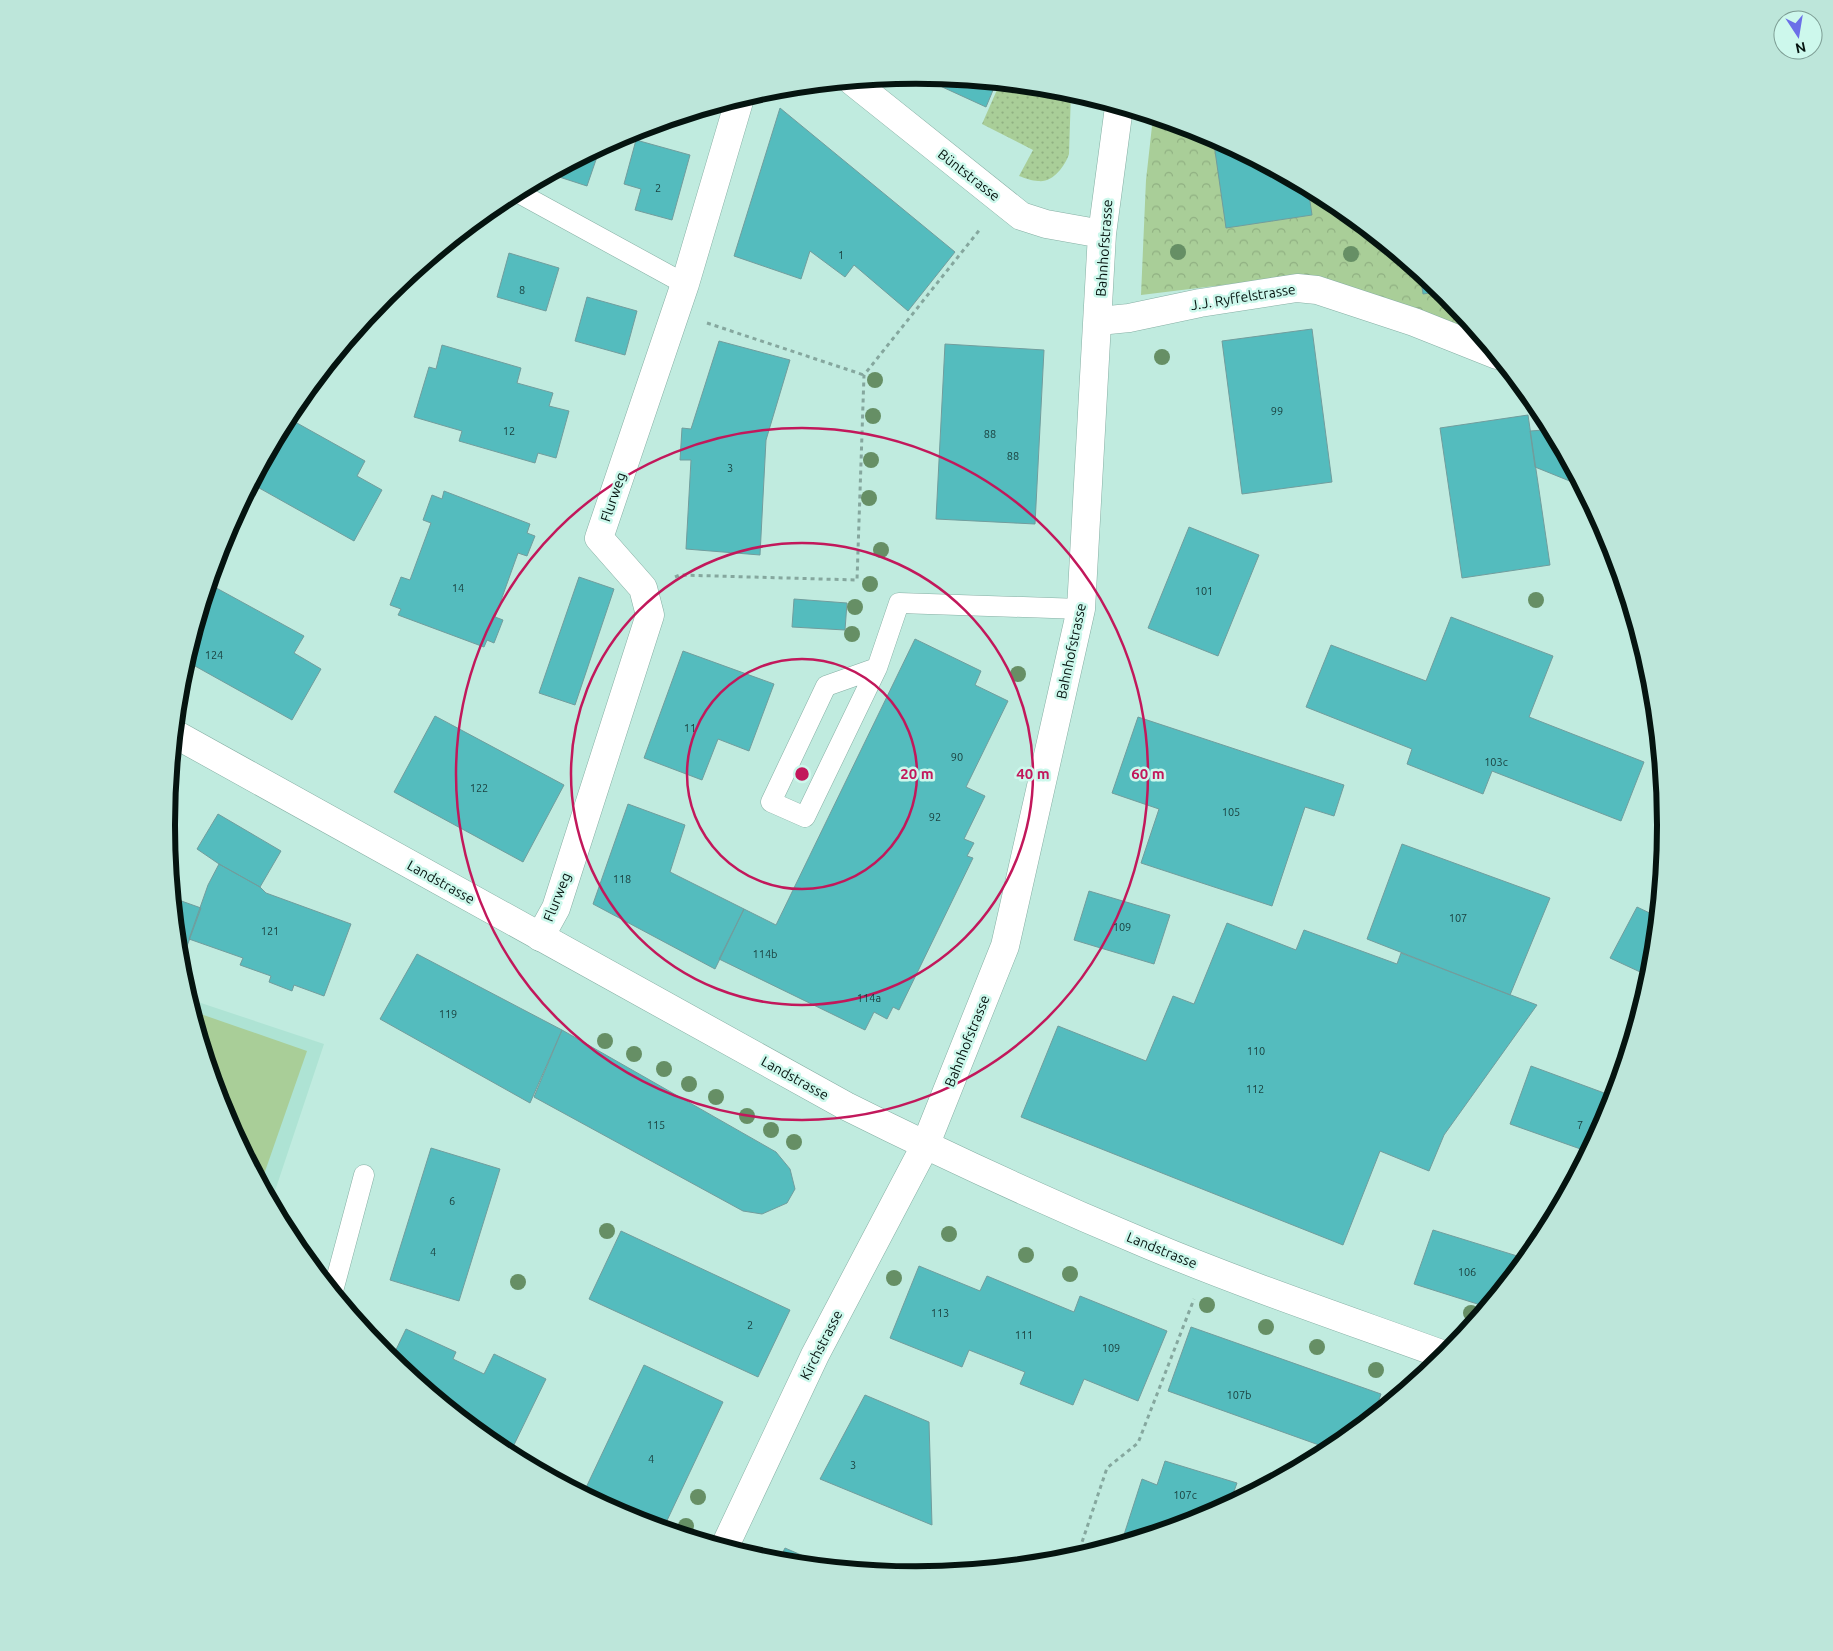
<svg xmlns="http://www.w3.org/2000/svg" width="1833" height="1651" font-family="Ubuntu,sans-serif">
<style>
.built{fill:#aee3d4}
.grass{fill:url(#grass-dots)}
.park{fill:url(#park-crowns)}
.pitch{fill:#a9ce98}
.building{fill:#54bcbe;stroke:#719d9d}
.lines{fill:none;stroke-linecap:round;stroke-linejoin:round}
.service-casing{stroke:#86afa4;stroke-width:21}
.minor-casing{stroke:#86afa4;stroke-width:29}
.secondary-casing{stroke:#86afa4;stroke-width:29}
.path{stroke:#85a79e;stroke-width:3;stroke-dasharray:4 4;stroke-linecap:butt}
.service{stroke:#fff;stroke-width:20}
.minor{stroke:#fff;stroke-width:28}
.secondary{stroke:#fff;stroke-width:28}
.tree{fill:#668f65}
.ring{fill:none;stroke:#c2185b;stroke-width:2.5}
.labels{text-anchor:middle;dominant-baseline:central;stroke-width:5;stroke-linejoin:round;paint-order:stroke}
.number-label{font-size:11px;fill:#193e3c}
.street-label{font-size:14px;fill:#051410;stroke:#cdf8ec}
.rim{fill:none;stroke:#051410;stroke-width:6}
.centre{fill:#c2185b;stroke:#cdf8ec;stroke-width:2.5}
.ring-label{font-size:15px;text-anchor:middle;font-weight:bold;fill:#c2185b;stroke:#cdf8ec;stroke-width:5;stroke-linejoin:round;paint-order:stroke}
</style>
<defs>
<pattern id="grass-dots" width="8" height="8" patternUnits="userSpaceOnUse" patternTransform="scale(1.25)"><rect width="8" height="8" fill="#a9ce98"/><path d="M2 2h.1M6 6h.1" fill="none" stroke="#90b082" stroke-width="1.8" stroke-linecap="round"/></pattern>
<pattern id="park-crowns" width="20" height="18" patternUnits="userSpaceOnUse" patternTransform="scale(1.25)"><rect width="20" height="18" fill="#a9ce98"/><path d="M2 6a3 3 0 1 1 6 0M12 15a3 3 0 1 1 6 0" fill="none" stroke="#90b082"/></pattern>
</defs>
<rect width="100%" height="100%" fill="#c0ebdf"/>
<!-- built -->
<path class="built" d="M189,999L324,1044L271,1203L223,1112Z"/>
<!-- grass -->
<path class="grass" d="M1000,83L1063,89L1071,92L1069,154C1065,166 1053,183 1038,181C1032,181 1025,178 1019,176L1033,150L982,124Z"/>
<!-- park -->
<path class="park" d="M1153,117L1204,132L1334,202L1447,295L1479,334L1304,275L1141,295L1146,180Z"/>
<!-- pitch -->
<path class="pitch" d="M192,1011L307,1051L261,1183L223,1112Z"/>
<!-- building -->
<path class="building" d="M916,75H917L996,83L986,107Z
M780,108L955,252L908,311L854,265L845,277L810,251L801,279L734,256Z
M1213,137L1308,188L1312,215L1226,228Z
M636,140L690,155L672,220L635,210L641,189L624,184Z
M600,148L587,186L550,174Z
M509,253L559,268L546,311L497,297Z
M1420,272L1443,291L1423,294Z
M587,297L637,311L625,355L575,341Z
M1312,329L1332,482L1242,494L1222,341Z
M719,341L790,360L766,440L760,555L686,549L691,460H680L682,428L691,429Z
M945,344L1044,350L1035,524L936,519Z
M442,345L521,368L517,383L553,393L549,406L569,411L556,458L538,453L535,463L459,441L462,431L414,417L429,367L436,369Z
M1528,415L1550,565L1462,578L1440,428Z
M288,418L365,461L357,476L382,490L354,541L252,484Z
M1544,430L1554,435L1582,486L1535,467L1530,431Z
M444,491L530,524L527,533L535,536L527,556L518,553L495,617L503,620L494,643L487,640L484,647L398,615L401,609L390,605L401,577L410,580L431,523L423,520L432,495L442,499Z
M1189,527L1259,555L1218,656L1148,628Z
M579,577L614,589L575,705L539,693Z
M209,584L304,636L294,653L321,669L292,720L186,661Z
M794,599L847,603L845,630L792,627Z
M1451,617L1553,656L1529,717L1644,762L1621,821L1492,771L1483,794L1407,764L1412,749L1306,707L1331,645L1426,681Z
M915,639L981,671L975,685L1008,701L966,787L985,796L964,839L974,843L967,856L973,858L899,1010L893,1007L887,1019L874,1012L865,1030L719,959L744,909L776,925Z
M683,651L774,684L749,751L718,739L702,780L644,758Z
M435,716L564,785L523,862L394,792Z
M1138,717L1344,785L1334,816L1305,807L1272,906L1141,863L1159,809L1112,793Z
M628,804L685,825L670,872L744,909L715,969L593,904Z
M218,814L281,851L260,887L219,864L197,849Z
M1402,844L1550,898L1510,995L1367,939Z
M219,864L260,887L266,893L351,924L324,996L294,985L292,991L269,982L271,976L240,965L243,958L189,939L208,885Z
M1089,891L1170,915L1154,964L1074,940Z
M173,898L201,908L180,965Z
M1637,907L1658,917L1651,977L1610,958Z
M1227,923L1296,950L1304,930L1397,964L1401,953L1537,1005L1444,1135L1429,1171L1380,1151L1343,1245L1021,1117L1058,1026L1146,1061L1173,996L1194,1004Z
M417,954L562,1030L530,1103L380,1019Z
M562,1030L776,1152L790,1169L795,1189L787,1203L762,1214L743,1211L534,1097Z
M1531,1066L1615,1097L1610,1113L1589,1152L1510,1124Z
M431,1148L500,1169L459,1301L390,1280Z
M1433,1230L1527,1259L1487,1307L1414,1284Z
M621,1231L790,1310L758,1377L589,1299Z
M919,1266L980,1291L987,1276L1074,1312L1080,1296L1167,1331L1138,1401L1084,1379L1073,1405L1020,1384L1025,1372L969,1350L962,1367L890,1338Z
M1191,1327L1381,1394L1373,1417L1333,1450L1168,1391Z
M406,1329L456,1352L453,1359L484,1374L494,1354L546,1379L509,1455L499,1449L391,1360Z
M644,1365L723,1402L663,1529L629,1519L583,1494Z
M865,1395L929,1422L932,1525L820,1479Z
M1165,1461L1237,1483L1229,1505L1203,1519L1121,1544L1142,1479L1157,1485Z
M785,1548L829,1567L778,1562Z"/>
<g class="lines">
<!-- service casing -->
<g class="service-casing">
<path id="service" d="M517,192L685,284
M877,668L805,817L771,802L826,686L877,668L899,603L1081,609
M333,1291L364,1175"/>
</g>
<!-- minor casing -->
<g class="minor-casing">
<path id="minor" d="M852,81L1021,216L1046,224L1102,234
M1099,321L1129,318L1200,303L1297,288L1317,290L1414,322L1497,355
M540,937L556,908L650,615L643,588L599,538L685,284L740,98
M724,1548L815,1355L925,1146L1005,946L1081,609L1102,234L1119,107"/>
</g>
<!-- secondary casing -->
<g class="secondary-casing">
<path id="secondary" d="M175,734L846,1106C946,1156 1046,1202 1149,1245C1247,1286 1348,1320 1447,1356"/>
</g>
<!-- path -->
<path class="path" d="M707,323L864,375
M675,577L680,575L857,580L864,375L981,228
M1077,1557L1107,1468L1138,1443L1194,1299"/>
<!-- service -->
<use href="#service" class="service"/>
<!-- minor -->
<use href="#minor" class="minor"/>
<!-- secondary -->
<use href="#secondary" class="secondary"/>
</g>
<!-- trees -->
<g class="tree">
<circle cx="1178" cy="252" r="8"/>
<circle cx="1351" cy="254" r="8"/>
<circle cx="1162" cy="357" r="8"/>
<circle cx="875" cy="380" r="8"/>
<circle cx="873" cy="416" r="8"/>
<circle cx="871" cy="460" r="8"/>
<circle cx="869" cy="498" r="8"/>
<circle cx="881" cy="550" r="8"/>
<circle cx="870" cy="584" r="8"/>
<circle cx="1536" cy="600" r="8"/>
<circle cx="855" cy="607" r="8"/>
<circle cx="852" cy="634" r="8"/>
<circle cx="1018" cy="674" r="8"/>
<circle cx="605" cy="1041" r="8"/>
<circle cx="634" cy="1054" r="8"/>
<circle cx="664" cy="1069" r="8"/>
<circle cx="689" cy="1084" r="8"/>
<circle cx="716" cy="1097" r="8"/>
<circle cx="747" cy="1116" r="8"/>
<circle cx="771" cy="1130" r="8"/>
<circle cx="794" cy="1142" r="8"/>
<circle cx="607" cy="1231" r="8"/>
<circle cx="949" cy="1234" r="8"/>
<circle cx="1026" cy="1255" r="8"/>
<circle cx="1070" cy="1274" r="8"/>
<circle cx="894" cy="1278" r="8"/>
<circle cx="518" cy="1282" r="8"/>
<circle cx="1207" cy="1305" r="8"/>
<circle cx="1471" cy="1313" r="8"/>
<circle cx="1266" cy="1327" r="8"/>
<circle cx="1317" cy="1347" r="8"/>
<circle cx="1376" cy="1370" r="8"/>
<circle cx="698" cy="1497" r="8"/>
<circle cx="686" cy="1526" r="8"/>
</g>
<!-- distance rings -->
<g class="ring">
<circle cx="802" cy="774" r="115"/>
<circle cx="802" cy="774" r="231"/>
<circle cx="802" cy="774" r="346"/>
</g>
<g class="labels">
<!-- number labels -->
<g class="number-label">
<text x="658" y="188">2</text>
<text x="841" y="255">1</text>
<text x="522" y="290">8</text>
<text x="1277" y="411">99</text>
<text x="509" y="431">12</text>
<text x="990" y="434">88</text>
<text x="1013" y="456">88</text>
<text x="730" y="468">3</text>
<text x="458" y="588">14</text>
<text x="1204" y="591">101</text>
<text x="214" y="655">124</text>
<text x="690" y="728">11</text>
<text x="957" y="757">90</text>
<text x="1496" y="762">103c</text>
<text x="479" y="788">122</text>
<text x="1231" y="812">105</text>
<text x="935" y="817">92</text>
<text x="622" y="879">118</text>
<text x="1458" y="918">107</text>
<text x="1122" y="927">109</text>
<text x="270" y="931">121</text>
<text x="765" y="954">114b</text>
<text x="869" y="998">114a</text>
<text x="448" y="1014">119</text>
<text x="1256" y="1051">110</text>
<text x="1255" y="1089">112</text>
<text x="656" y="1125">115</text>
<text x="1580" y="1125">7</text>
<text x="452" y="1201">6</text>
<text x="433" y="1252">4</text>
<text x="1467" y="1272">106</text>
<text x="940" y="1313">113</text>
<text x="750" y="1325">2</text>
<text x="1024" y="1335">111</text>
<text x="1111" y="1348">109</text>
<text x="1239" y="1395">107b</text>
<text x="651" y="1459">4</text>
<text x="853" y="1465">3</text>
<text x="1185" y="1495">107c</text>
</g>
<!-- street labels -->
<g class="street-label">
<text transform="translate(969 175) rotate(38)">Büntstrasse</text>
<text transform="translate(1104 248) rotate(-86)">Bahnhofstrasse</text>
<text transform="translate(1243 297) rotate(-9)">J.J. Ryffelstrasse</text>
<text transform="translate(613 497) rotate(-71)">Flurweg</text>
<text transform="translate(1071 651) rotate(-78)">Bahnhofstrasse</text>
<text transform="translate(441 882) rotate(29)">Landstrasse</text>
<text transform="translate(557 897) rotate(-68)">Flurweg</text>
<text transform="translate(967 1041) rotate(-68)">Bahnhofstrasse</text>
<text transform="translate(795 1078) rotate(29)">Landstrasse</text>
<text transform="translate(1162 1250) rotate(22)">Landstrasse</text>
<text transform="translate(821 1345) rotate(-63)">Kirchstrasse</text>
</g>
</g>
<!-- crop -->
<path d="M0 0H1833V1651H0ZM175 825a741 741 0 1 1 1482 0a741 741 0 1 1-1482 0Z" fill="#bde6da" fill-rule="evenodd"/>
<path class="rim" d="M175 825a741 741 0 1 1 1482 0a741 741 0 1 1-1482 0Z"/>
<circle cx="802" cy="774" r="8" class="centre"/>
<g class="ring-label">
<text x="917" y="779">20 m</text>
<text x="1033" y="779">40 m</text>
<text x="1148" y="779">60 m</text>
</g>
<!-- north arrow -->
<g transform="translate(1798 35) rotate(168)"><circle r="24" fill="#cdf8ec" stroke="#7d9d94"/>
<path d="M0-4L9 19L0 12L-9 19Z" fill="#6b6fe8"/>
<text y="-8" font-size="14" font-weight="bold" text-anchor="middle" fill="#051410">N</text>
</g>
</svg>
